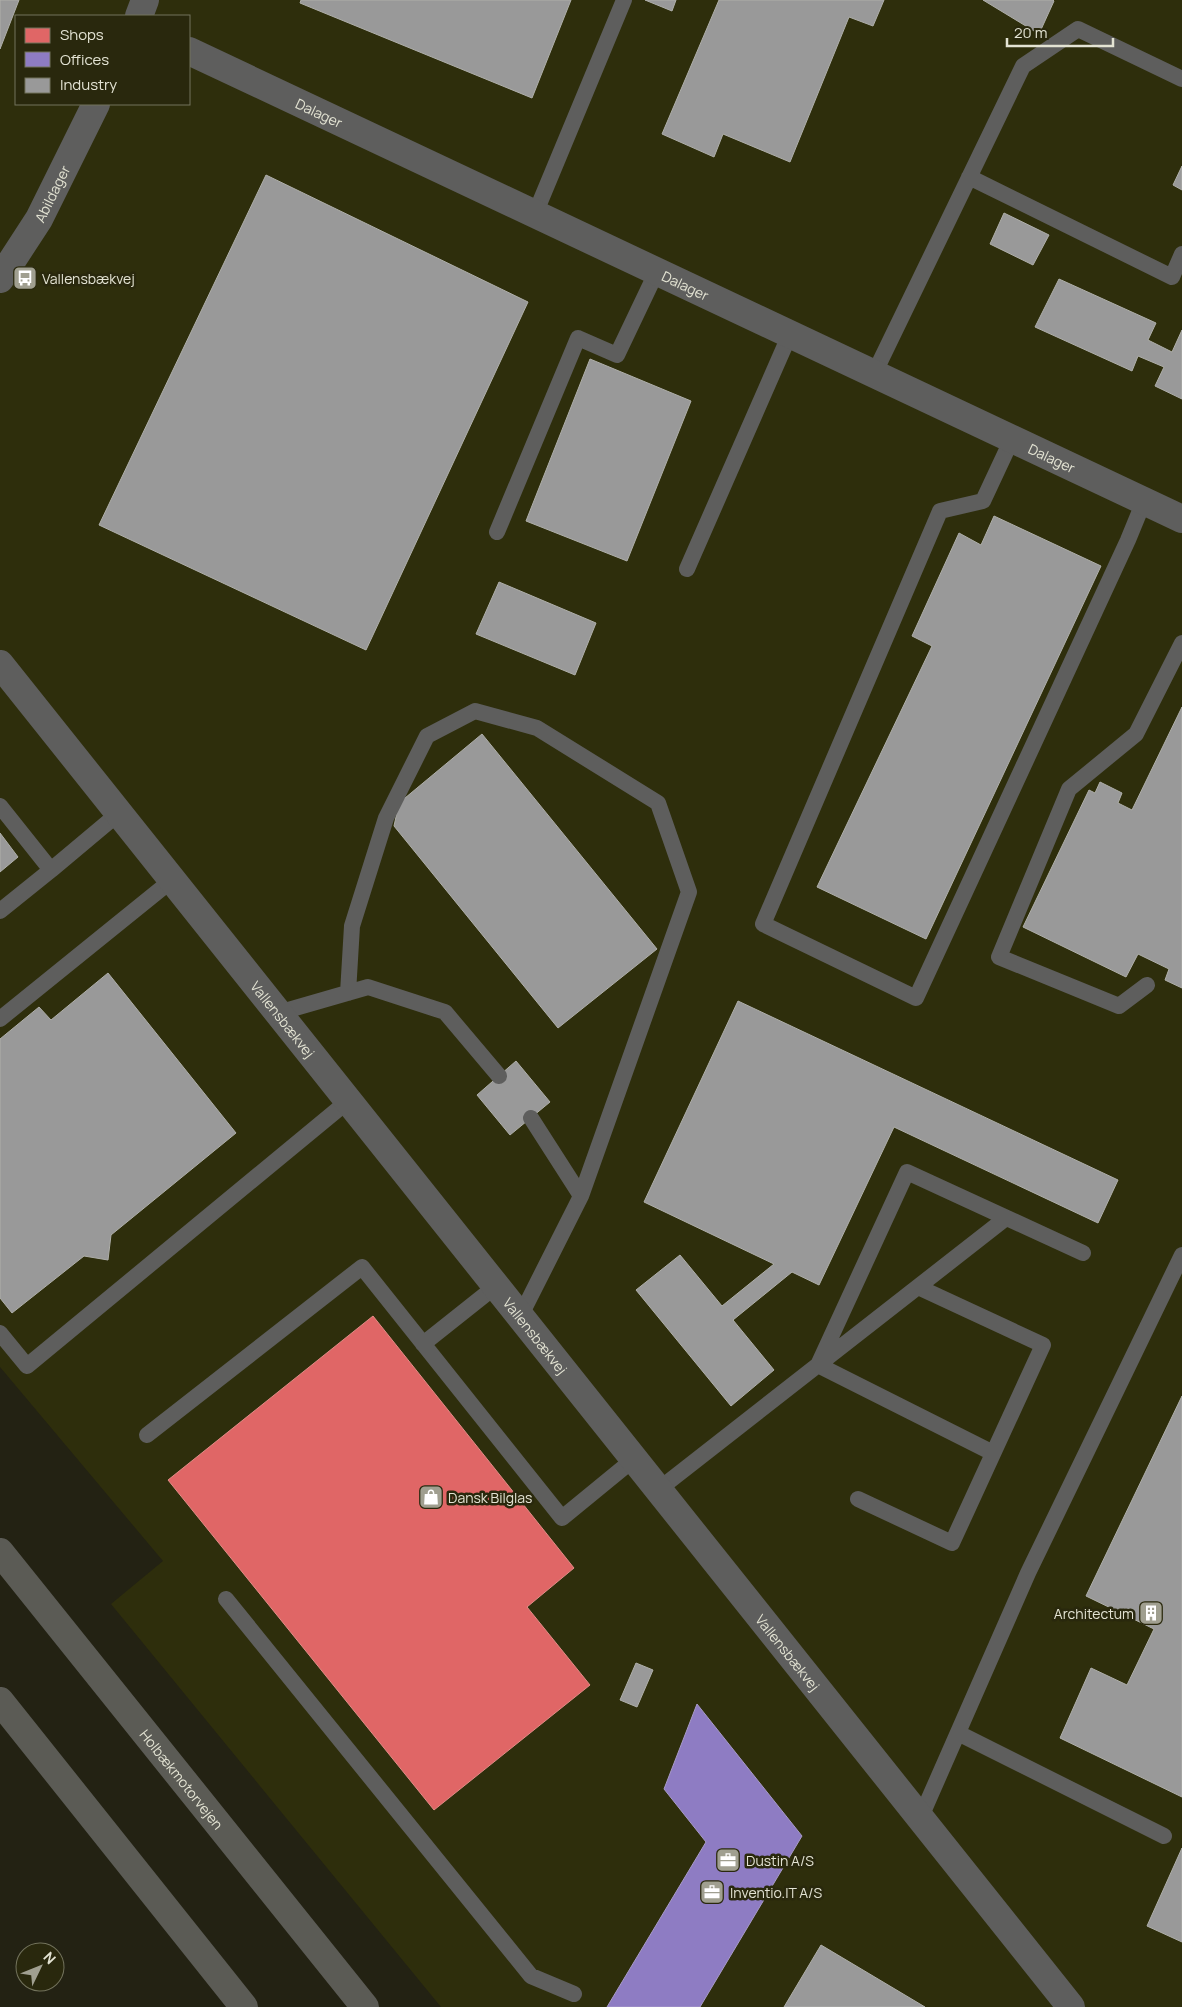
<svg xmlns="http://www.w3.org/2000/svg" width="1182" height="2007" font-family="Manrope,sans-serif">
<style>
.built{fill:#2e2e0c;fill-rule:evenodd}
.shops{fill:#e06666;stroke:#e18c87}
.offices{fill:#8e7cc3;stroke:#a89bc8}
.industry{fill:#999;stroke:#afafaa}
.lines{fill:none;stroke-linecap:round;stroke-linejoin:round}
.service{stroke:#5e5e5d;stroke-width:16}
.minor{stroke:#5e5e5d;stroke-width:28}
.tertiary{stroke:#5e5e5d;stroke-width:28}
.motorway{stroke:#5b5b55;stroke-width:28}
.labels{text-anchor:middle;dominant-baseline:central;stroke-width:5;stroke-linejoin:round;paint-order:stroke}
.street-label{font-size:14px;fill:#e3e3d3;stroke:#29280d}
.poi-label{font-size:14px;fill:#e3e3d3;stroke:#29280d;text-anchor:start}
</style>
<rect width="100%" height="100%" fill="#232213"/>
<!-- built -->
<path class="built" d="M0,0H1182V2007H441L111,1604L163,1561L0,1367ZM16,16H189V104H16Z"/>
<!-- shops -->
<path class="shops" d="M373,1316L574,1568L527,1607L590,1685L434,1810L168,1480Z"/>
<!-- offices -->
<path class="offices" d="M697,1704L802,1836L700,2007H607L706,1842L664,1789Z"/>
<!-- industry -->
<path class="industry" d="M0,0H19L0,49Z
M301,0H571L532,98L300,3Z
M645,0H676L672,11Z
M719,0H884L873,26L849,17L790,162L723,134L714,157L662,134Z
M983,0H1053L1054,1L1039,34Z
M1182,166V190L1173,185Z
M266,175L528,302L366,650L99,525Z
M1004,213L1049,235L1033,265L990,244Z
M1059,279L1156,323L1148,340L1172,352L1182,330V399L1155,386L1164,367L1138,356L1132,371L1035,327Z
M590,359L691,401L627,561L526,521Z
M994,516L1101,566L926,939L817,887L932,646L912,636L959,533L981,545Z
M499,582L596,623L575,675L476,634Z
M1182,707V988L1165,980L1169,969L1138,954L1126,977L1023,927L1089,790L1095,793L1100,782L1122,793L1118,803L1132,810Z
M482,734L657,949L558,1028L394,826L399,803Z
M0,833L18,857L0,872Z
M108,973L236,1133L111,1235L108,1260L84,1256L12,1313L0,1298V1039L39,1007L51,1020Z
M738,1001L1118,1180L1098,1223L894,1127L819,1285L792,1272L733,1320L774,1370L731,1406L636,1290L680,1255L722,1306L774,1264L644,1202Z
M516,1061L550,1102L510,1135L477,1095Z
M1182,1396V1797L1060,1738L1091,1668L1127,1685L1154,1629L1086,1596Z
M636,1663L653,1670L637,1707L620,1700Z
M1182,1848V1942L1147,1926Z
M821,1945L925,2007H784Z"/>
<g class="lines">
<!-- service -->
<path class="service" d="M969,177L1172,277L1182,254
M535,214L624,0
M874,374L1023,66L1078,29L1182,79
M1012,439L983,501L940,511L763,924L916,998L1128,540L1144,501
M497,532L578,338L617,355L657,271
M687,569L790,334
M0,806L51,870L119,813
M0,911L51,870
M1147,985L1119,1006L999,957L1069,789L1136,734L1182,643
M348,993L352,926L386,818L427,736L475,711L537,728L658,803L689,892L581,1196
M278,1013L368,987L445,1012L499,1076
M0,1019L172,880
M520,1317L581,1196L531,1118
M0,1333L27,1366L348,1101
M423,1344L496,1286
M147,1435L362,1267L562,1518L634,1459
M993,1453L818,1365L907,1172L1083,1253
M658,1490L1006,1218
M858,1499L952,1543L1043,1345L918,1287
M226,1599L531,1976L574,1994
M958,1733L1164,1836
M920,1819L1028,1573L1182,1255"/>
<!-- minor -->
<g class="minor">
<path d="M139,16L145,0"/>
<path id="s1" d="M189,51L1182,519"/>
<path id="s2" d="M0,279L39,219L96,104"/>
</g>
<!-- tertiary -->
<path class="tertiary" id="s3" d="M0,664L1071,2007"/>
<!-- motorway -->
<g class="motorway">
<path id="s4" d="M0,1552L365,2007"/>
<path d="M0,1701L244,2007"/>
</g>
</g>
<!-- icons -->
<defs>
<g id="bus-square" transform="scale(1.25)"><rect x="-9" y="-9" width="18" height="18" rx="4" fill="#a09f90" stroke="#29280d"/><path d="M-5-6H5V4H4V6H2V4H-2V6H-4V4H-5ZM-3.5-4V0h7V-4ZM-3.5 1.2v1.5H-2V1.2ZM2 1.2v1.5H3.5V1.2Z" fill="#fff"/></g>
<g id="shop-square" transform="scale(1.25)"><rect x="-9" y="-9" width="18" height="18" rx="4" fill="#a09f90" stroke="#29280d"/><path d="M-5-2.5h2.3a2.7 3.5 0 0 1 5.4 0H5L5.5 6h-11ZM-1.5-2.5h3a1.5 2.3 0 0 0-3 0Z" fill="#fff"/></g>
<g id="building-square" transform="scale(1.25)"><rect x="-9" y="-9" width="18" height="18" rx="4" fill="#a09f90" stroke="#29280d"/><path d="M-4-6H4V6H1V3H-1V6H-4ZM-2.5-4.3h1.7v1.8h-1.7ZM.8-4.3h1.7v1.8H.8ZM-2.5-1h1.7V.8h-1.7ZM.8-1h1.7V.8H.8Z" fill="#fff"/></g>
<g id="office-square" transform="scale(1.25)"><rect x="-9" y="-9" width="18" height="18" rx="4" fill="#a09f90" stroke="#29280d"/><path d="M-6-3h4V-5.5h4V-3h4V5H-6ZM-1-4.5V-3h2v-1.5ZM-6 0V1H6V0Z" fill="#fff"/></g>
</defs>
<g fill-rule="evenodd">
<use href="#bus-square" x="25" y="278"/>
<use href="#shop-square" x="431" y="1497"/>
<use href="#building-square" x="1151" y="1613"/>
<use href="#office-square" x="728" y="1860"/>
<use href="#office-square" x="712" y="1892"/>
</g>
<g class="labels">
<!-- street labels -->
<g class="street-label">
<text stroke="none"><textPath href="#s1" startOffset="144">Dalager</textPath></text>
<text stroke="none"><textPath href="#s2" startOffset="100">Abildager</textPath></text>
<text stroke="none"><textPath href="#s1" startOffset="549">Dalager</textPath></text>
<text stroke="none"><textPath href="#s1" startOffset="954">Dalager</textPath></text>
<text stroke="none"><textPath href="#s3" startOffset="454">Vallensbækvej</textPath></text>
<text stroke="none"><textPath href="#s3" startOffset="859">Vallensbækvej</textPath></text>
<text stroke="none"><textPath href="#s3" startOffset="1264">Vallensbækvej</textPath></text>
<text stroke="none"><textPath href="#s4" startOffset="291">Holbækmotorvejen</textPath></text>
</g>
<!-- poi labels -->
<g class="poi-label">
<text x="42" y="278">Vallensbækvej</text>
<text x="448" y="1497">Dansk Bilglas</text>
<text x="1134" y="1613" text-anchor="end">Architectum</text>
<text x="746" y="1860">Dustin A/S</text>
<text x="730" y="1892">Inventio.IT A/S</text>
</g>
</g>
<!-- legend -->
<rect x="15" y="15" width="175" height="90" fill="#29280d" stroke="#73735c"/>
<rect x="25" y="28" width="25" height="15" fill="#e06666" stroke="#73735c"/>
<text x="60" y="40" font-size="15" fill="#e3e3d3">Shops</text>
<rect x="25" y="52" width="25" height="15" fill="#8e7cc3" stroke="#73735c"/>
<text x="60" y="65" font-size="15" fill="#e3e3d3">Offices</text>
<rect x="25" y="78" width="25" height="15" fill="#999999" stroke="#73735c"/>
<text x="60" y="90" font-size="15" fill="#e3e3d3">Industry</text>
<!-- north arrow -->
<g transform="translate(40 1967) rotate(47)"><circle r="24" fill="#29280d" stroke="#73735c"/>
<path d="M0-4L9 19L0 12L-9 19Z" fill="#a09f90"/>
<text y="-8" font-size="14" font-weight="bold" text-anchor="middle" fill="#e3e3d3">N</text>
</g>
<!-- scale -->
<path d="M1007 38v8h106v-8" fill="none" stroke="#e3e3d3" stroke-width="2.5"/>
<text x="1014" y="38" font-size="15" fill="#e3e3d3" stroke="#29280d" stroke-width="4" paint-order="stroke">20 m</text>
</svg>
